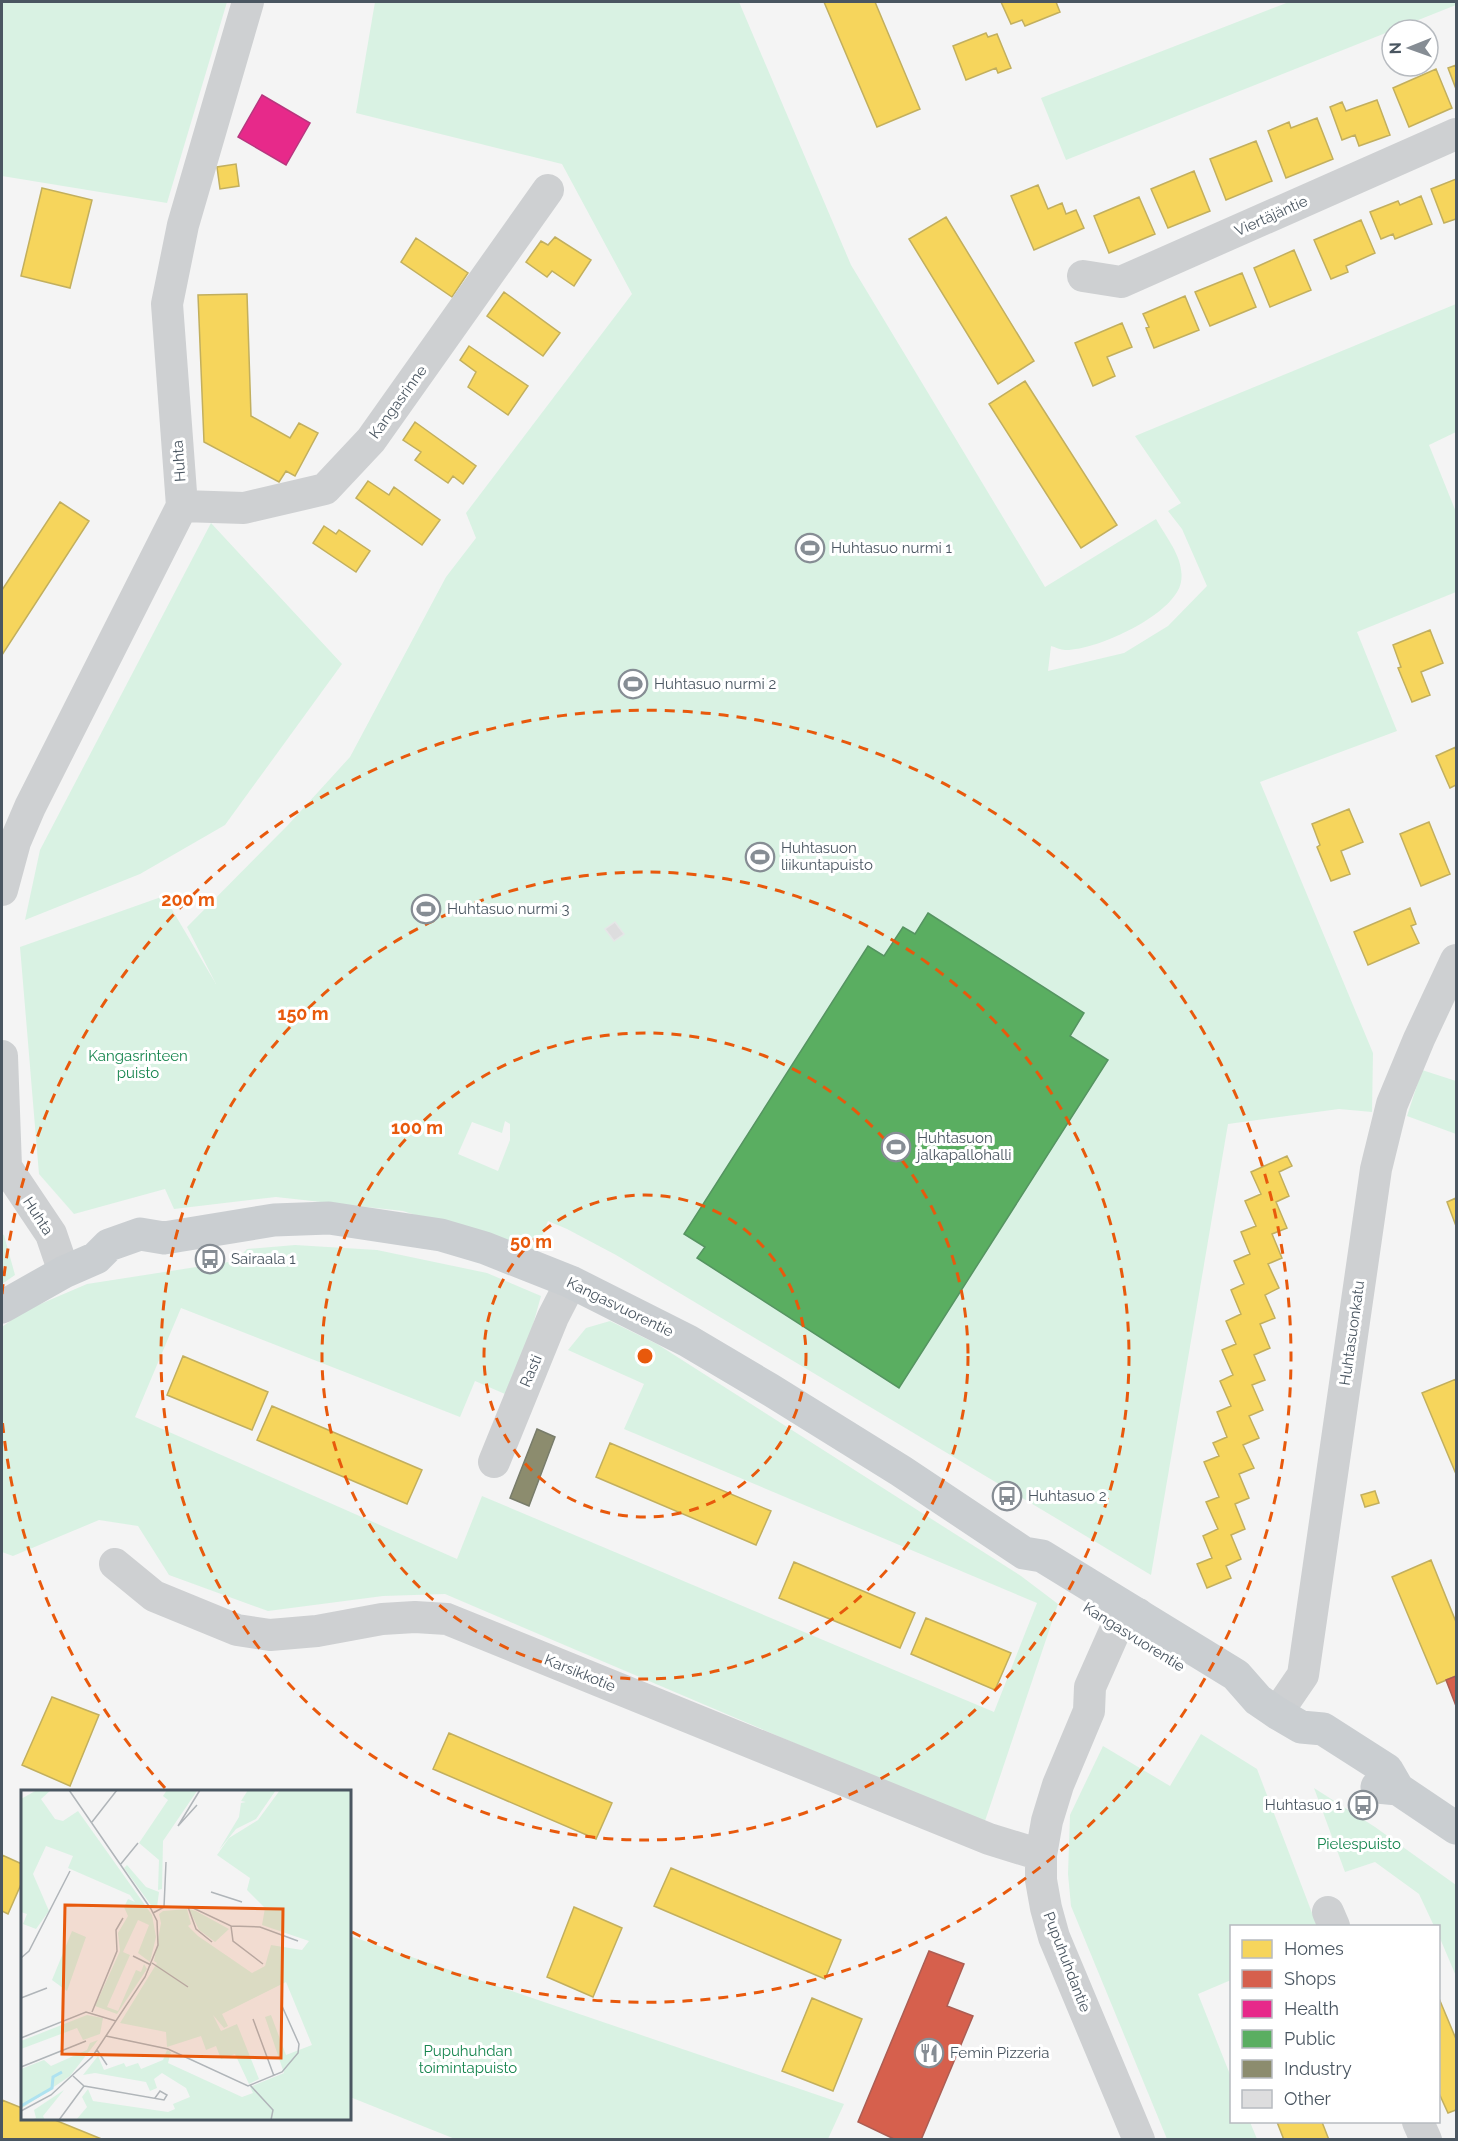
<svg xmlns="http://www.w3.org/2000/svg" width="1458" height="2141" font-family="Raleway,sans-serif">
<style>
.green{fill:#d9f2e3;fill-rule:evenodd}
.homes{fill:#f6d55c;stroke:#c2af5e;stroke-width:1.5}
.shops{fill:#d6604d;stroke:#ac5d53;stroke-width:1.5}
.health{fill:#e7298a;stroke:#b8367e;stroke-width:1.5}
.public{fill:#5aae61;stroke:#559461;stroke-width:1.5}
.industry{fill:#8c8c6e;stroke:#787c6a;stroke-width:1.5}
.building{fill:#ddddde;stroke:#e5e6e7;stroke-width:1.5}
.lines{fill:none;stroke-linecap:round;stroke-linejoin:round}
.minor{stroke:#ced0d2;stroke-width:32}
.major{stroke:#caced1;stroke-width:33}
.ring{fill:none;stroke:#e8590c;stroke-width:3;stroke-dasharray:10 8}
.labels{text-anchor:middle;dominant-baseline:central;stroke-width:6;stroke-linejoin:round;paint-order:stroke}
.street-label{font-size:15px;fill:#4a5661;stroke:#fff}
.poi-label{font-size:15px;fill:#4a5661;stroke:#fff;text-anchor:start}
.park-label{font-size:15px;fill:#17864f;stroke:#fff}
.inset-river{fill:none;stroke:#aee2f0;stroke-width:3}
.inset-road{fill:none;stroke:#b0b5b9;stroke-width:1.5}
.view{fill:#e8590c;fill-opacity:0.15;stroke:#e8590c;stroke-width:3}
.inset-edge{fill:none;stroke:#4a5661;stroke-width:3}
.centre{fill:#e8590c;stroke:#fff;stroke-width:3}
.ring-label{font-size:18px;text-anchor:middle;font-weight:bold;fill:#e8590c;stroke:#fff;stroke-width:6;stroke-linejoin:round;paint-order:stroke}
</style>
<rect width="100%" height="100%" fill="#f4f4f4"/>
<!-- green -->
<path class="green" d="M2,2H227L167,203L2,176Z
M375,2H739L851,265L1045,587L1156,519C1167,539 1185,559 1181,582C1175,615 1095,651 1065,650C1061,650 1055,647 1051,646L1048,671L1124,653L1168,626L1207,586L1182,529L1168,511L1181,503L1135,436L1456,304V432L1429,445L1456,512V592L1357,632L1397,731L1260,782L1373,1053L1372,1112L1339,1109L1228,1124L1151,1575L616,1255L567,1229L548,1221L535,1254L403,1211L276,1197L174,1209L165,1189L74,1214L39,1174L20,947L164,896L216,984L187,927L288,825L350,757L446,577L476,538L466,513L632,294L562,164L356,113ZM505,1121L510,1124V1140L498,1171L458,1154L472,1122L502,1133Z
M1289,2H1456V5L1066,160L1041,98Z
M211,523L342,664L225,825L140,874L25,920L40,850Z
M1422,1070L1456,1081V1134L1407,1116Z
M2,1234L4,1235L15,1275L2,1284Z
M295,1245L377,1250L487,1273L541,1296L531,1332L505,1394L475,1381L460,1417L181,1308L135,1417L457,1559L482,1496L994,1712L1037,1603L624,1429L644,1384L568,1350L586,1328L610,1321L657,1344L1021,1576L1058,1604L984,1824L445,1594L383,1596L268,1611L169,1575L138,1526L99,1520L13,1556L2,1552V1327L24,1311L87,1284L235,1261L247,1249Z
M1201,1734L1257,1769L1317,1926H1232L1231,1980L1198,1994L1231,2077L1232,2122H1250L1257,2139H1167L1071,1906L1068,1874L1070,1815L1103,1746L1170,1786Z
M1314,1788L1375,1827L1456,1885V1976L1439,1936L1438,1926H1434L1419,1894L1375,1862L1345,1872Z
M350,1936L844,2104L828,2139H455L350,2097Z"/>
<!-- homes -->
<path class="homes" d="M824,2H875L920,109L877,127Z
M1001,2H1056L1060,12L1025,26L1022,20L1011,24Z
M986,33L988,37L997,34L1011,68L998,73L996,68L966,80L953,46Z
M1456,65V89L1448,68Z
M1436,69L1452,108L1409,127L1393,88Z
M1377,100L1390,135L1359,146L1355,135L1342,140L1330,107L1342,102L1346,111Z
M1317,118L1333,159L1286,178L1268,131L1289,122L1291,128Z
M1256,141L1272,181L1226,200L1210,159Z
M236,164L239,186L220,189L217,167Z
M1194,171L1210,211L1168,228L1151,189Z
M1456,179V219L1444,223L1431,189Z
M1038,185L1048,209L1062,203L1066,214L1076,210L1084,228L1034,250L1011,196Z
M42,188L92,200L70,288L21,276Z
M1421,196L1432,224L1395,239L1393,234L1381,239L1370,212L1398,201L1400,205Z
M1139,197L1155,234L1109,253L1094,216Z
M946,217L1034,361L998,384L909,239Z
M1361,220L1375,253L1346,266L1348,272L1331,279L1314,240Z
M555,237L591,260L574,286L552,271L547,277L526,262L541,241L548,245Z
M416,238L468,273L452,297L401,262Z
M1294,250L1311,290L1270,307L1254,268Z
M1242,273L1256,307L1210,326L1195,292Z
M504,292L560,333L543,356L487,316Z
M247,294L251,416L290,438L299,423L318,433L295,476L286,471L279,482L204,442L198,295Z
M1185,296L1199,330L1154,348L1146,328L1149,327L1143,314Z
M1122,323L1132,347L1107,357L1115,376L1093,386L1075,343Z
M469,346L528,386L508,415L468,387L476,372L460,360Z
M1025,381L1117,525L1081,548L989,404Z
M415,422L476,466L463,484L453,476L448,483L415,460L421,452L403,440Z
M368,481L389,495L394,487L440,520L422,545L356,498Z
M60,502L89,521L2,655V590Z
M324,526L336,534L339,530L370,551L356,572L313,543Z
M1430,630L1443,663L1421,672L1430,695L1412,702L1398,668L1401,667L1393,645Z
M1456,747V785L1450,788L1436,756Z
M1349,809L1363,842L1341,851L1350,874L1331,881L1317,847L1320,845L1312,824Z
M1429,822L1450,874L1421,886L1400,834Z
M1410,908L1416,924L1411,926L1419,943L1368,965L1354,932Z
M1287,1156L1292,1166L1279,1172L1289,1196L1276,1202L1287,1228L1272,1234L1282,1258L1268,1264L1279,1288L1265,1295L1275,1318L1260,1324L1270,1348L1254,1355L1265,1380L1252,1385L1263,1410L1249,1416L1259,1438L1243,1445L1254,1468L1239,1474L1249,1498L1235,1504L1245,1529L1231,1535L1241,1559L1226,1566L1231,1578L1207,1588L1197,1564L1212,1558L1203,1536L1218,1529L1206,1502L1219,1497L1204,1462L1219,1456L1213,1443L1227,1437L1217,1412L1231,1406L1220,1381L1233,1375L1222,1350L1236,1344L1226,1321L1241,1314L1231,1290L1244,1284L1234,1261L1250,1254L1241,1232L1256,1226L1245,1201L1261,1194L1251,1172Z
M1456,1198V1226L1447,1202Z
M183,1356L268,1392L252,1430L167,1395Z
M1456,1379V1474L1422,1393Z
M272,1406L422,1470L407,1504L257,1440Z
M610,1443L771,1511L756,1545L596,1477Z
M1375,1491L1379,1503L1365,1507L1361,1495Z
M1431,1560L1456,1622V1676L1437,1684L1392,1577Z
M794,1562L915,1613L900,1648L779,1598Z
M926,1618L1011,1653L995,1690L911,1654Z
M52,1697L99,1715L70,1786L22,1765Z
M449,1733L612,1803L596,1839L433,1769Z
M2,1855L22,1864V1882L8,1914L2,1911Z
M671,1868L841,1940L825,1979L654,1906Z
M574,1907L622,1928L593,1997L547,1977Z
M1438,1996L1456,2039V2110L1448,2113L1438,2091Z
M812,1998L862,2019L833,2091L782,2071Z
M2,2100L22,2108V2118H50L104,2140H2Z
M1277,2122H1322L1329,2140H1284Z"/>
<!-- shops -->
<path class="shops" d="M1456,1676V1706L1446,1680Z
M929,1951L964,1964L947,2006L973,2016L921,2140H896L858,2122Z"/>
<!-- health -->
<path class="health" d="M262,95L310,123L286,165L238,137Z"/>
<!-- public -->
<path class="public" d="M928,913L1084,1013L1070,1036L1108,1060L899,1388L697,1258L705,1247L684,1234L868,946L884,956L903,927L915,934Z"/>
<!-- industry -->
<path class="industry" d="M537,1429L555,1437L529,1506L510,1498Z"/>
<!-- building -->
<path class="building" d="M615,922L624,934L614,941L605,929Z"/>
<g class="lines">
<!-- minor -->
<path class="minor" d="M1083,276L1121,282L1456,134
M182,506L244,508L325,489L371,440L548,190
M2,890L15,842L30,807L182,506L167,304L183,225L248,2
M2,1056L6,1167L51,1234L64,1272
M494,1462L553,1317L571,1282
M115,1564L154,1596L237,1630L270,1635L317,1631L382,1619L415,1617L447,1619L989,1839L1041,1855
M1138,1614L1117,1626L1090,1687L1089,1711L1058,1785L1047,1821L1041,1855V1880L1046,1908L1054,1937L1139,2140
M1277,1713L1303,1675L1376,1169L1392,1104L1419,1039L1456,960
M1328,1912L1334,1926
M1418,2122L1426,2140"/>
<!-- major -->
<path class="major" d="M2,1307L64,1272L96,1258L109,1245L140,1234L164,1238L274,1220L329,1218L441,1235L485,1248L571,1282L688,1341L769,1389L901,1471L1024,1553L1042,1556L1236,1675L1258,1700L1277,1713L1301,1727L1323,1729L1387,1770L1398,1789
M1377,1787L1398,1789L1456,1828"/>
</g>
<!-- distance rings -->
<g class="ring">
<circle cx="645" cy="1356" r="161"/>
<circle cx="645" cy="1356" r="323"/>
<circle cx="645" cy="1356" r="484"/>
<path d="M165 1788A646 646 0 0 1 2 1418M2 1294A646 646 0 1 1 352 1932"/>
</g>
<!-- icons -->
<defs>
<g id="stadium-ring" transform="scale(1.5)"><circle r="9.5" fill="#fff" stroke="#868d94" stroke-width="1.5"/><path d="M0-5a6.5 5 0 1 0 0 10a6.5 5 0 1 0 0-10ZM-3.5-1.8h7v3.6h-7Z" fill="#868d94"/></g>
<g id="bus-ring" transform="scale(1.5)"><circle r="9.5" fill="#fff" stroke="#868d94" stroke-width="1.5"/><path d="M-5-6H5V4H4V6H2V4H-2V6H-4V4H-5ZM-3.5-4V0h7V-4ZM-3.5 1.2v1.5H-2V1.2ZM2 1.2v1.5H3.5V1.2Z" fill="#868d94"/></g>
<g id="restaurant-ring" transform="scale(1.5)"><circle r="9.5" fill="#fff" stroke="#868d94" stroke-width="1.5"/><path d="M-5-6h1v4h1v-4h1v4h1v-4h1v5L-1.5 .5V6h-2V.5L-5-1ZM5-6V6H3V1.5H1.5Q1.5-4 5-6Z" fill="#868d94"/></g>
</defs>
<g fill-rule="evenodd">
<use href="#stadium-ring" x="810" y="548"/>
<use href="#stadium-ring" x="633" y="684"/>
<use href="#stadium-ring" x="760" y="857"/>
<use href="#stadium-ring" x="426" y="909"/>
<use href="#stadium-ring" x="896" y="1147"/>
<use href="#bus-ring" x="210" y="1259"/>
<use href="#bus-ring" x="1007" y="1496"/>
<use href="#bus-ring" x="1363" y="1805"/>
<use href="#restaurant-ring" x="929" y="2053"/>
</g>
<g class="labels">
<!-- street labels -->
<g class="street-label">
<text transform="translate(1271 216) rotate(-24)">Viertäjäntie</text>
<text transform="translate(398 402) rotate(-54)">Kangasrinne</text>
<text transform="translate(179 461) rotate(-94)">Huhta</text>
<text transform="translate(38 1216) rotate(57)">Huhta</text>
<text transform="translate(620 1307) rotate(26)">Kangasvuorentie</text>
<text transform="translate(1352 1333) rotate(-82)">Huhtasuonkatu</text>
<text transform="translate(531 1371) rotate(-67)">Rasti</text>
<text transform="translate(1134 1637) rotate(32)">Kangasvuorentie</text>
<text transform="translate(580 1673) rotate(22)">Karsikkotie</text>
<text transform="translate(1067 1962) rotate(69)">Pupuhuhdantie</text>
</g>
<!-- poi labels -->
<g class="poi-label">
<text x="831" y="548">Huhtasuo nurmi 1</text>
<text x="654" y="684">Huhtasuo nurmi 2</text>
<text x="781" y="848">Huhtasuon<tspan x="781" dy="17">liikuntapuisto</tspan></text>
<text x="447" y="909">Huhtasuo nurmi 3</text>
<text x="917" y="1138">Huhtasuon<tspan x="917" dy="17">jalkapallohalli</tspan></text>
<text x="231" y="1259">Sairaala 1</text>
<text x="1028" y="1496">Huhtasuo 2</text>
<text x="1342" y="1805" text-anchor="end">Huhtasuo 1</text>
<text x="950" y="2053">Femin Pizzeria</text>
</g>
<!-- park labels -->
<g class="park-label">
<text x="138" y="1056">Kangasrinteen<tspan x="138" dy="17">puisto</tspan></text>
<text x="1359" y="1844">Pielespuisto</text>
<text x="468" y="2051">Pupuhuhdan<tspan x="468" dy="17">toimintapuisto</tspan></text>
</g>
</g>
<!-- overview -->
<g transform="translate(21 1790)">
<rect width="330" height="330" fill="#f4f4f4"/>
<path d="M16,0H30L20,9L34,29L42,31L57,21L131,125L135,147L129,172L117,163L128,135L117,130L102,162L109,165L86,217L97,221L115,180L120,182L123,174L126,179L96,224L74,216L99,161L97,143L107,126L103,117L107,109L114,112L109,105L47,78L52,66L25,56L12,84L28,121L15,139L2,134L6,124L0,122V9ZM146,0L176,1L142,51L141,99L137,100L138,70L118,53L147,10L142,6ZM227,0H255L235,29L215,39L198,60L218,27L220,13L225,12L220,11ZM259,0H330V330H55L66,317L61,307L67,299L72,311L147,322L154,319L152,314L169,307L165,298L141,283L133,289L136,298L129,301L125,292L74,283L62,285L77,266L83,280L103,273L105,277L117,273L120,279L142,270L146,260L150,262L147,273L221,307L232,303L229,297L263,283L244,227L250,225L265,265L291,255L265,192L201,224L207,236L203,238L192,225L200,241L216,234L238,289L228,294L214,264L200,269L195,256L185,260L180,246L146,257L145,242L99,233L136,173L133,171L140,133L138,124L142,121L166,119L170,134L167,136L177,146L231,183L244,176L250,155L281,160L288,151L241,135L244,118L226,100L229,88L196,65L208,48L237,30ZM106,75L125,97L138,102L136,117L132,118L103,78ZM168,119L175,121L208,139L194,152L178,140ZM51,141L65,147L46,201L31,190ZM66,225L82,228L79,244L62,250L56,238L0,259V251ZM77,250L49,286L0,319V279L23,270L30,276L66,260L69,253ZM43,300L22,326L24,330H10L15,328L13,320Z" fill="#d9f2e3"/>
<path class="inset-river" d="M0,316L31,298L32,287L41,282"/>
<path class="inset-road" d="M176,15L157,36L179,0M71,32L96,0M99,75L117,53M190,102L221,112M143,117L145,72M167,117L175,139L191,152M132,123L143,117H170L210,136L239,137L277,151M210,136L212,151L242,174M112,166L130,175M0,168L8,161L49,81M131,173L167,197M0,208L26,198M71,222L96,161L95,140L102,128M232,229L253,286M85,246L147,259L227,296L261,282L277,263L278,254L261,216M0,248L65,222L95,231M76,260L86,275M0,277L65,251M52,286L63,296L69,297L143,310L146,305L139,301L134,308M229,295L252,320L250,330M0,321L30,305L71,267L124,187L137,155L136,131L130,119L48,0M38,330L63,296"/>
<path class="view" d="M44,115L262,119L260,268L41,264Z"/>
<rect width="330" height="330" class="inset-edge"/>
</g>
<circle cx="645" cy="1356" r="9" class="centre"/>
<g class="ring-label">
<text x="188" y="906">200 m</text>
<text x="303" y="1020">150 m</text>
<text x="417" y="1134">100 m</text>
<text x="531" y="1248">50 m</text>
</g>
<!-- border -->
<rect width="1458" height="2141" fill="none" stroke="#4a5661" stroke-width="6"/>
<!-- legend -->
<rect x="1230" y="1925" width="210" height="198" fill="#ffffff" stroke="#b7bbc0" stroke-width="1.5"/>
<rect x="1242" y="1940" width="30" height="18" fill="#f6d55c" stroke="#b7bbc0" stroke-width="1.5"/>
<text x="1284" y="1955" font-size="18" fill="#4a5661">Homes</text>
<rect x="1242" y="1970" width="30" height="18" fill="#d6604d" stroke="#b7bbc0" stroke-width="1.5"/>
<text x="1284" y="1985" font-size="18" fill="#4a5661">Shops</text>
<rect x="1242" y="2000" width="30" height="18" fill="#e7298a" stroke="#b7bbc0" stroke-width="1.5"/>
<text x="1284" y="2015" font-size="18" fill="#4a5661">Health</text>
<rect x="1242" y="2030" width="30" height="18" fill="#5aae61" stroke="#b7bbc0" stroke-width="1.5"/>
<text x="1284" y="2045" font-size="18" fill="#4a5661">Public</text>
<rect x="1242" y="2060" width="30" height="18" fill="#8c8c6e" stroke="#b7bbc0" stroke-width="1.5"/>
<text x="1284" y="2075" font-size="18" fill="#4a5661">Industry</text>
<rect x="1242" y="2090" width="30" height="18" fill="#ddddde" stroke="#b7bbc0" stroke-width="1.5"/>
<text x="1284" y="2105" font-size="18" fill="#4a5661">Other</text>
<!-- north arrow -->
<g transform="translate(1410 48) rotate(269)"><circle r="28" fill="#ffffff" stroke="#b7bbc0" stroke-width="1.5"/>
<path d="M0-4.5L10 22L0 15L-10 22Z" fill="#868d94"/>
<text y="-9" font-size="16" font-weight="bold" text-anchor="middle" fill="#4a5661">N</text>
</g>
</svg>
